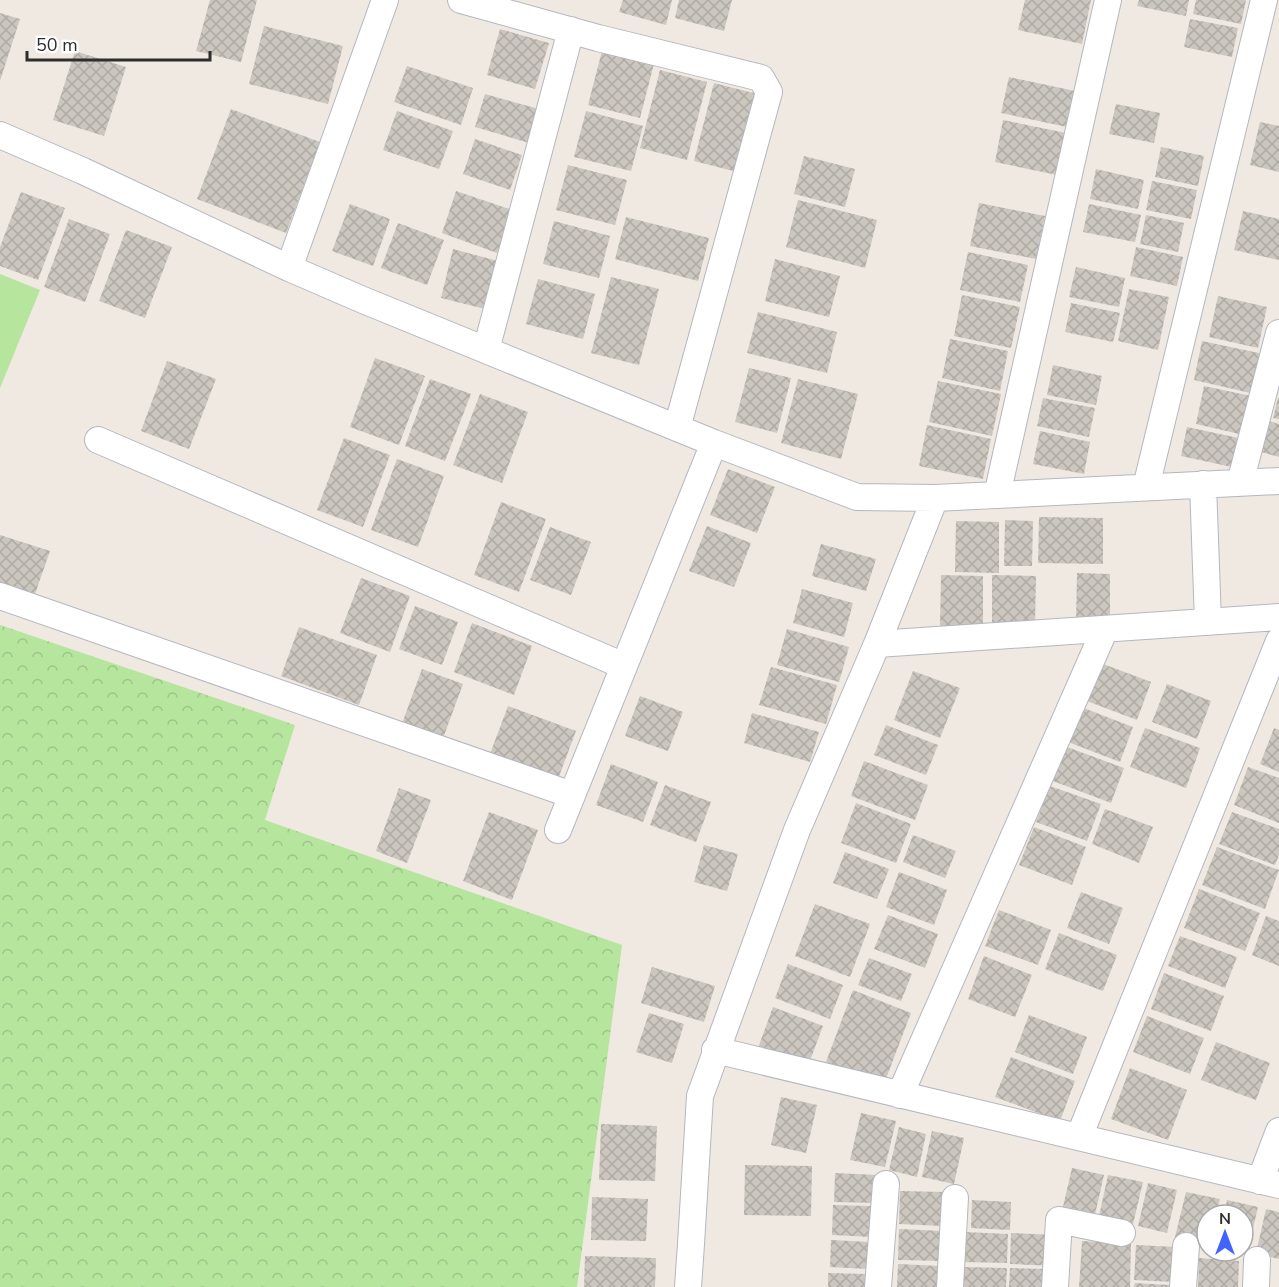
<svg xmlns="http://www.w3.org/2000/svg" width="1279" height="1287" font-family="'Nunito Sans',sans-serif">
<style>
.grass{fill:#b6e59e}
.forest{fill:url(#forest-crowns)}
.building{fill:url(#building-cross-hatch)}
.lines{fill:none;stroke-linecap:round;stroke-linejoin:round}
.minor-casing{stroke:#b4b7c1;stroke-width:28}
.minor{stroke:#fff;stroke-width:26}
</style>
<defs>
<pattern id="forest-crowns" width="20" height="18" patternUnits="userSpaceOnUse" patternTransform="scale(1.5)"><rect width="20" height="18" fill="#b6e59e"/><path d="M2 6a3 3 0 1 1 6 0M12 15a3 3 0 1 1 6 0" fill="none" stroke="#9dc588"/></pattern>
<pattern id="building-cross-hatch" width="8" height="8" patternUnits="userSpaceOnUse" patternTransform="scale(1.5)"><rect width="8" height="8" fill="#cbc7bf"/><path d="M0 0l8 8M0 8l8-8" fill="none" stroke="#afaba4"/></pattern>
</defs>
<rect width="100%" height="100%" fill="#efe9e1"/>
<!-- grass -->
<path class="grass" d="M0,274L40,290L0,388Z"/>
<!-- forest -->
<path class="forest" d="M0,625L295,725L265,820L622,945L577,1287H0Z"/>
<!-- building -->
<path class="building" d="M210,0H257L241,62L196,51Z
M623,0H672L666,25L619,12Z
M679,0H732L724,31L675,18Z
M1025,0H1091L1082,44L1018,30Z
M1139,0H1189L1186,16L1137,6Z
M1196,0H1246L1241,24L1193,14Z
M0,13L20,19L0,81Z
M1190,19L1238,28L1232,57L1184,47Z
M264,26L343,46L328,104L249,84Z
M500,29L549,43L535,89L487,75Z
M603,47L655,60L640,118L588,105Z
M75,51L126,67L104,136L53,120Z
M407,66L473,88L461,125L394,102Z
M660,70L707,82L687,160L640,148Z
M1009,77L1075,91L1067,127L1001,113Z
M714,83L761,95L741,173L694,161Z
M485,94L539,109L529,143L475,127Z
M1116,104L1160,113L1154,143L1109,134Z
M231,109L320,142L286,233L197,199Z
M397,111L453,131L439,169L383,150Z
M586,111L643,126L631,171L574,157Z
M1003,120L1066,133L1057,175L995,162Z
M1260,122L1279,126V172L1250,165Z
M475,139L522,155L510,190L463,174Z
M1161,147L1204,156L1198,186L1155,177Z
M804,156L855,169L845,207L794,194Z
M568,165L627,180L615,225L556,210Z
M1096,169L1144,180L1138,209L1090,199Z
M1152,181L1197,190L1191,219L1146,210Z
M456,191L512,210L497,253L442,233Z
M21,192L65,208L38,280L0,266V247Z
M798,200L877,220L865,268L786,247Z
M979,203L1045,216L1036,259L970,246Z
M350,204L390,219L373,266L332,251Z
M1089,204L1141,215L1135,242L1083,232Z
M1243,211L1279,219V260L1234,250Z
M1146,215L1184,223L1178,252L1140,244Z
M626,217L709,238L698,281L615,259Z
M69,219L110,234L85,302L44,287Z
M554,221L610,236L599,278L543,264Z
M398,223L444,240L427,285L381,268Z
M126,230L172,247L145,318L99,301Z
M1136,247L1183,257L1177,286L1130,276Z
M453,249L498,261L485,309L441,298Z
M968,252L1028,265L1020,302L960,290Z
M775,259L840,276L829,317L765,301Z
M1076,267L1125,278L1119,307L1069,297Z
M611,277L659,289L639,365L591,353Z
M538,279L595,294L583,339L526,324Z
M1129,289L1169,297L1158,350L1118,341Z
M962,295L1020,307L1011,348L954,336Z
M1218,296L1267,307L1258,348L1209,337Z
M1071,303L1120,313L1113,342L1065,332Z
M758,312L837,332L827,373L747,353Z
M950,339L1008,351L1000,391L942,378Z
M1202,341L1268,355L1259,395L1194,380Z
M375,358L425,376L399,445L350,427Z
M167,361L216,379L189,449L141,431Z
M1053,365L1102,376L1096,405L1047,395Z
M749,368L791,378L777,433L735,422Z
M430,379L471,394L445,461L405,446Z
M798,379L858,394L841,459L781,443Z
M938,381L1001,394L992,436L929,422Z
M1204,386L1256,397L1248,436L1196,424Z
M480,394L528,412L502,483L453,465Z
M1043,398L1095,408L1089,437L1037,426Z
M1278,398H1279V419L1273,418Z
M1268,421L1279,424V457L1261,452Z
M927,425L991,439L983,479L919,466Z
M1187,427L1248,440L1241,469L1181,456Z
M1040,431L1090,442L1084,474L1033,464Z
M344,438L390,455L363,527L317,510Z
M397,459L444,476L418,547L371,530Z
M728,469L775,487L757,533L710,515Z
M501,502L546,519L519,592L474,575Z
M1039,517L1103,518V564L1038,563Z
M1005,520L1033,521L1032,566H1004Z
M956,521L999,522V573L955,572Z
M707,526L751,543L734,587L689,571Z
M550,527L591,542L571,595L530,580Z
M0,535L50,551L34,597L0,586Z
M821,544L876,559L866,591L812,576Z
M1077,573L1110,574V622H1076Z
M941,575L983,576V627H940Z
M992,575L1036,576L1035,624L992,623Z
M361,578L410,596L390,652L340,633Z
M802,589L853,603L844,637L793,623Z
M415,606L458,622L442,665L399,649Z
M472,623L532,646L514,695L454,672Z
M299,627L377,655L359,705L281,676Z
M787,629L849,647L839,682L777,665Z
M1098,662L1151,682L1137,720L1084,700Z
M771,667L837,685L826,724L759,705Z
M422,669L463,684L442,741L401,726Z
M913,671L960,688L940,738L894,720Z
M1167,684L1211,701L1197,739L1152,722Z
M640,696L683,712L668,751L625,736Z
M508,706L576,731L558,779L490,754Z
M1081,707L1133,727L1120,762L1068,742Z
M752,713L819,732L810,762L744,743Z
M886,725L938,745L926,775L874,755Z
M1145,728L1200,748L1186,788L1130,767Z
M1274,728L1279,730V772L1260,764Z
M1067,747L1124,768L1111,803L1053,781Z
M864,761L928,785L915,820L851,796Z
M611,764L658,782L643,822L596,805Z
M1248,767L1279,778V823L1234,805Z
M665,785L711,802L696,842L650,825Z
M1050,786L1101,804L1087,841L1036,822Z
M399,788L431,800L407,863L376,851Z
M856,803L911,824L896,863L841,843Z
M1105,809L1153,827L1139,863L1092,844Z
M489,812L538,830L512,900L463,881Z
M1232,812L1279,829V855L1275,865L1219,844Z
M1034,827L1086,847L1072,885L1019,865Z
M913,835L956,851L945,878L903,862Z
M704,845L738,854L727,891L694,882Z
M1217,847L1279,870L1265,909L1202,885Z
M845,852L889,869L877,899L833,883Z
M899,872L947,890L934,925L886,907Z
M1199,889L1260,913L1245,951L1184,928Z
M1081,892L1123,908L1109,944L1067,928Z
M815,904L870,924L850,977L795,956Z
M999,910L1051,930L1038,965L985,946Z
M888,915L938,934L925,968L874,949Z
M1266,916L1279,921V966L1252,955Z
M1059,933L1117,955L1103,991L1045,969Z
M1180,936L1237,957L1225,988L1168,966Z
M984,956L1032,975L1015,1017L968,999Z
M869,958L912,974L901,1001L858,985Z
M788,964L843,985L830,1019L775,998Z
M652,967L715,986L704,1022L641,1003Z
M1164,973L1224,996L1211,1031L1151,1009Z
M853,990L911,1013L884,1084L826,1062Z
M773,1007L823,1026L808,1066L758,1048Z
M649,1013L684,1024L672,1063L636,1052Z
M1029,1015L1087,1037L1073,1074L1015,1052Z
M1147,1016L1204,1038L1190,1074L1133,1052Z
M1216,1042L1270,1063L1256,1100L1201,1080Z
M1011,1057L1075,1081L1060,1121L995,1097Z
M1130,1068L1187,1090L1168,1140L1111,1119Z
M781,1097L817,1105L806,1153L771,1145Z
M861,1113L896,1121L885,1167L850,1160Z
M601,1124L657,1126L655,1181L599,1180Z
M899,1127L926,1134L917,1177L889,1170Z
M932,1131L964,1138L954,1184L922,1177Z
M745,1165L812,1166L811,1216L744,1215Z
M1072,1168L1104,1175L1094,1219L1062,1211Z
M835,1173L877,1175L876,1203L834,1202Z
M1108,1175L1143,1182L1133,1224L1099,1216Z
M1148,1183L1177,1190L1167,1233L1138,1226Z
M900,1191L944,1192L943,1226L899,1224Z
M1186,1192L1220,1199L1216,1215H1207V1243L1175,1237Z
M592,1197L648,1199L646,1241L591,1240Z
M972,1200L1011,1202L1010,1230L971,1228Z
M1227,1200L1258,1207L1248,1250L1243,1249V1215H1224Z
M833,1205L872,1206L871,1237L832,1235Z
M1266,1209L1279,1212V1259L1256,1253Z
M899,1229L943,1231L942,1261L898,1260Z
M965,1232L1008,1234L1007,1263L964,1262Z
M1011,1233L1054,1235L1053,1266L1010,1264Z
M831,1240L869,1242L868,1269L830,1267Z
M1082,1241L1131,1244L1130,1287H1079Z
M1136,1245L1176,1247L1174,1282L1134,1280Z
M585,1256L656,1258L655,1287H584Z
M1199,1258L1239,1261L1238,1287H1198Z
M898,1264L940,1266L939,1287H897Z
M964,1267L1007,1268L1006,1287H963Z
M1010,1268L1049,1269V1287H1009Z
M828,1273L866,1274L865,1287H828Z
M1135,1283L1170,1285V1287H1134Z"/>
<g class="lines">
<!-- minor casing -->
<g class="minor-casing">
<path id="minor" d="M461,0L598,38L761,78L769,92L677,428
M0,135L83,171L289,268L363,300L714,443L857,497L935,498L1279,481
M289,268L385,0
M486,350L571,30
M98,440L624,666
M1240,483L1279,333
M1203,484L1208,622
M1146,487L1264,0
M997,495L1108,0
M0,596L572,795
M877,644L1279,617
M558,830L714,443
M715,1050L1279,1185
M900,1095L1105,629
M1079,1137L1279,641
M1260,1181L1279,1131
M688,1287L691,1244L700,1096L797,830L877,644L935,498
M878,1287L886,1184
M950,1287L955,1198
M1055,1287L1059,1220L1122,1233
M1183,1287L1186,1246
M1256,1287L1257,1260"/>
</g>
<!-- minor -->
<use href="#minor" class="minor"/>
</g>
<!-- north arrow -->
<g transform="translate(1225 1233)"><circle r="28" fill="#ffffff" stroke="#ababab" stroke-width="1.5"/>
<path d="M0-4.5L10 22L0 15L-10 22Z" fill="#4264fb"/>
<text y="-9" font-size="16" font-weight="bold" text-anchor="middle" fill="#2e2e2e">N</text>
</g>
<!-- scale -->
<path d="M27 51v9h183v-9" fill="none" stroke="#2e2e2e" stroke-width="3"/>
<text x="36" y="51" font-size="18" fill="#2e2e2e" stroke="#ffffff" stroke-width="4.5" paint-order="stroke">50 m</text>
</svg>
